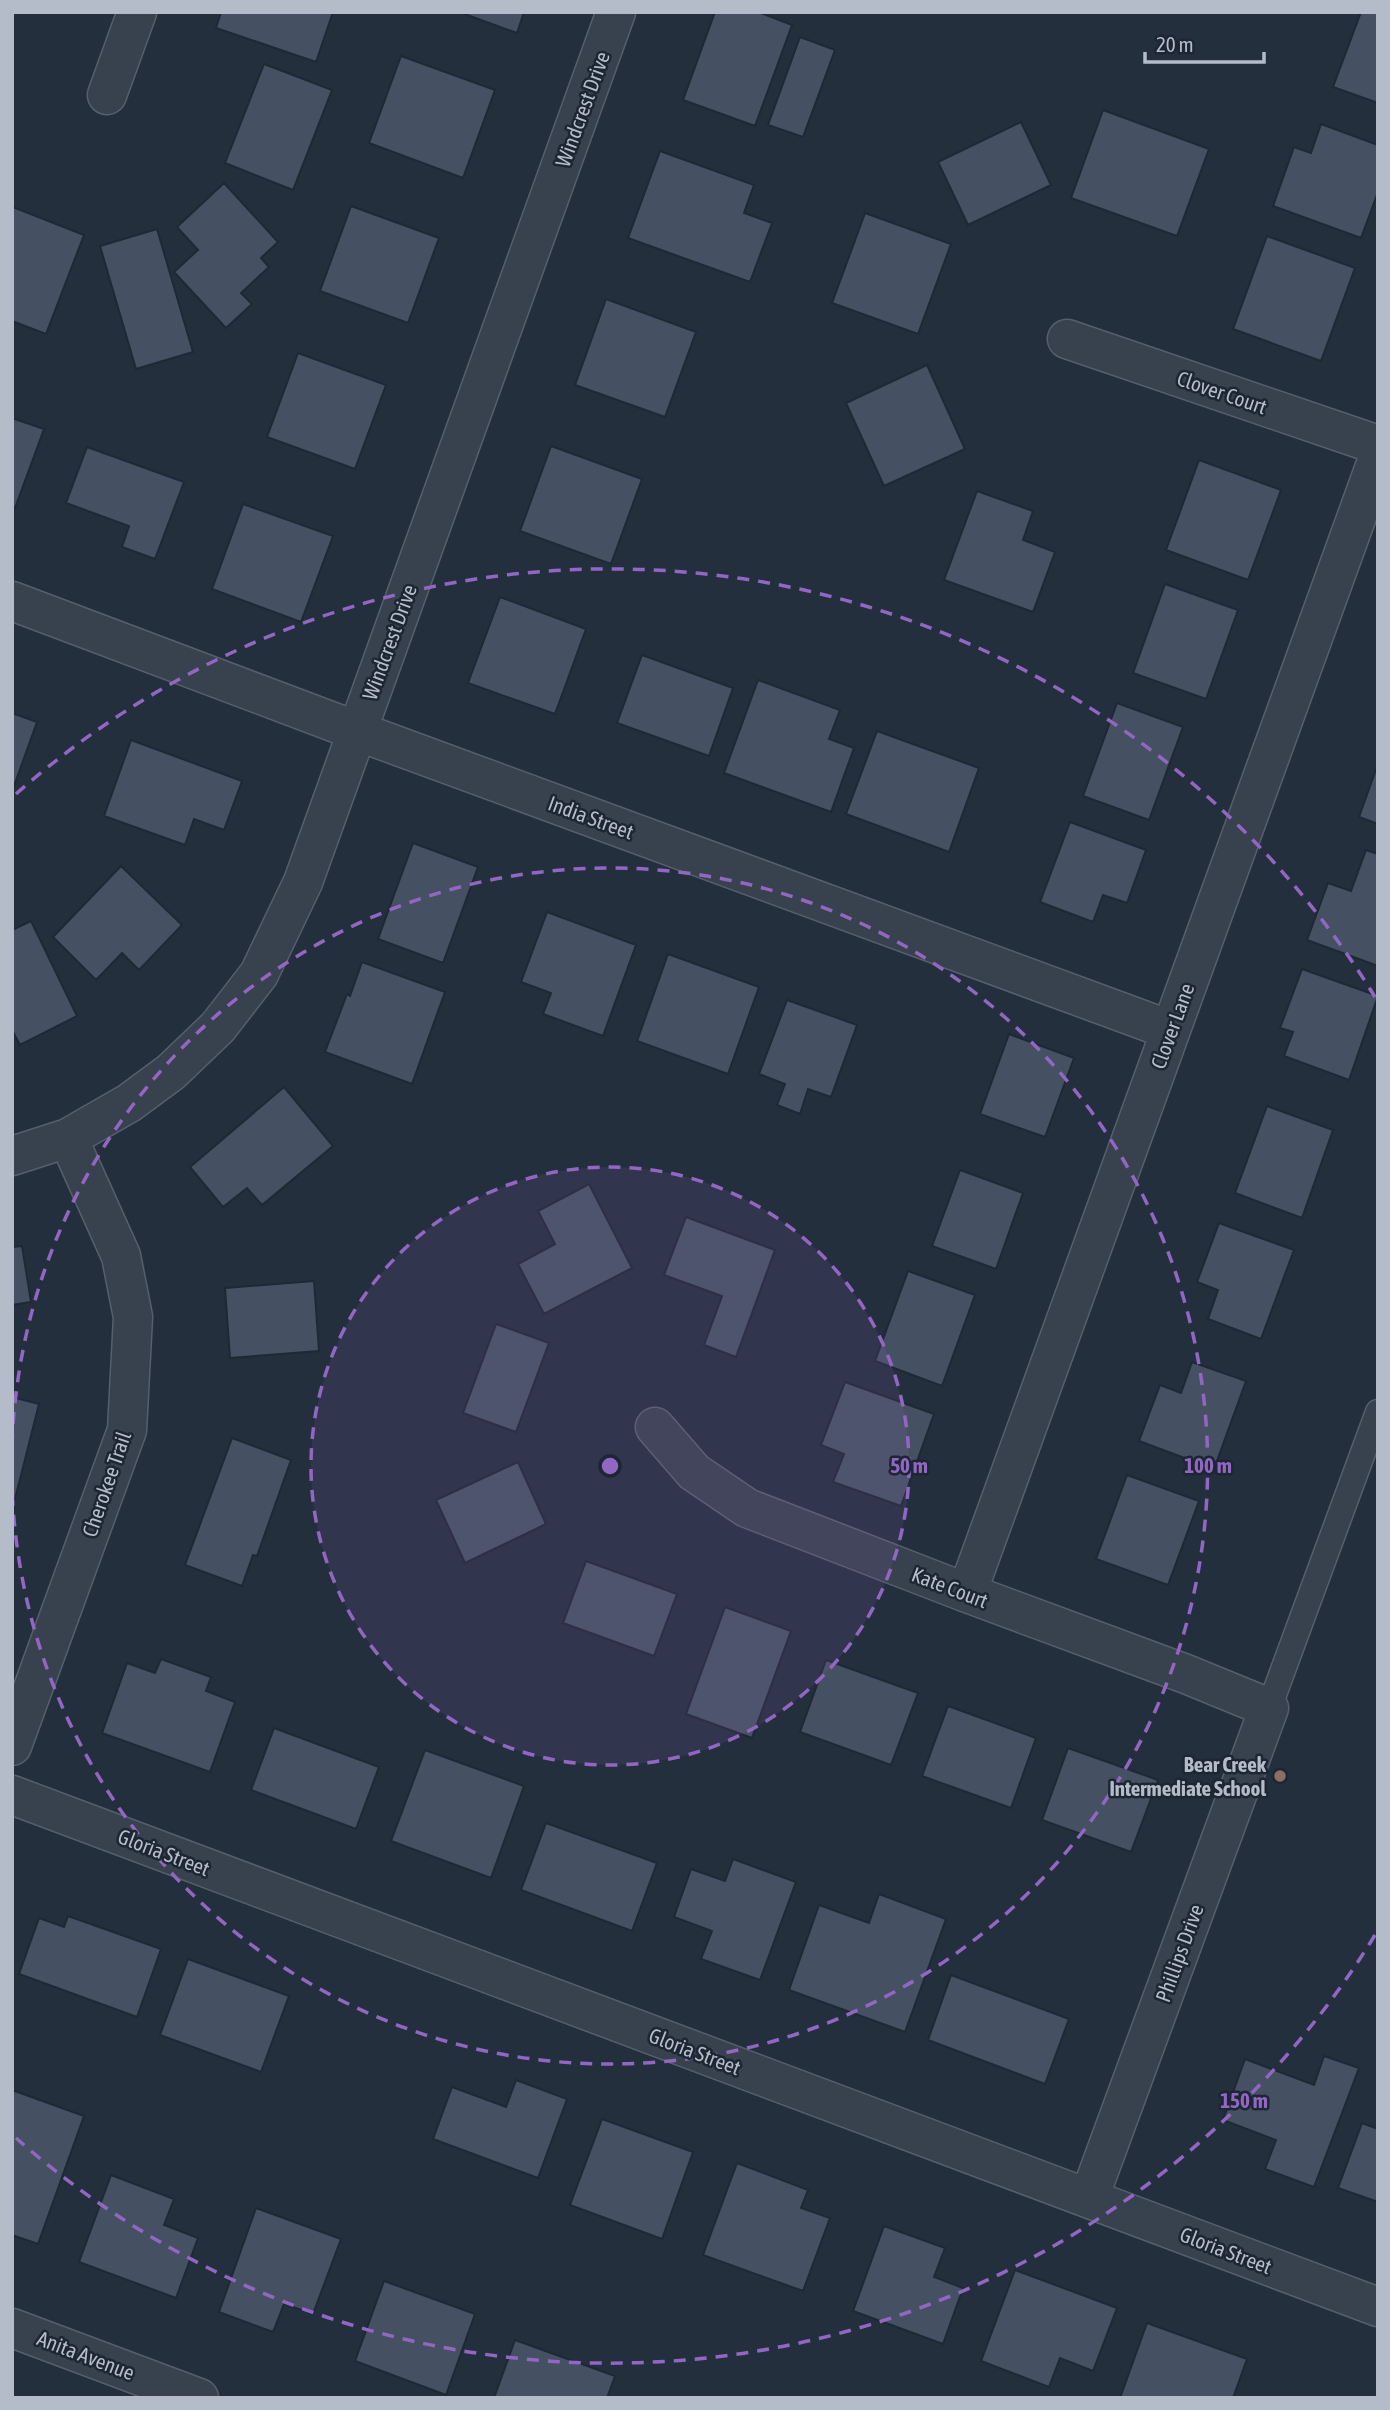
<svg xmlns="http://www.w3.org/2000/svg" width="1390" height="2410" font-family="'Asap Condensed',sans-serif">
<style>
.building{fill:#455162;stroke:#1f2835;stroke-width:2}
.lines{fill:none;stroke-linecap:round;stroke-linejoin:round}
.service-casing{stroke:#565f6c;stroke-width:27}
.minor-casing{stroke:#565f6c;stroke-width:41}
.service{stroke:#38414e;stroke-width:24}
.minor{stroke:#38414e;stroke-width:38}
.ring{fill:none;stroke:#9266c3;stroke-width:3.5;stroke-dasharray:12 9}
.education-dot{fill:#8d6e63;stroke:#1d2633;stroke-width:2.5}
.labels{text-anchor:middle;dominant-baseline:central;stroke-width:5;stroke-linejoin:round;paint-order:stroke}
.street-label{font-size:21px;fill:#b4bcc9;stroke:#1d2633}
.poi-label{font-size:21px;font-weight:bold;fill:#b4bcc9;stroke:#1d2633;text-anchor:end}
.centre{fill:#9266c3;stroke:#1d2633;stroke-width:3.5}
.ring-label{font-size:21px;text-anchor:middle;font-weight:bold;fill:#9266c3;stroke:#1d2633;stroke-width:5;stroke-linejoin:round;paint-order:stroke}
</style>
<rect width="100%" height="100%" fill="#242f3e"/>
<!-- building -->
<path class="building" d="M221,12H333L316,62L216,28Z
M459,12H524L517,33Z
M715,12H758L792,25L755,126L683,100Z
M1361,12H1378V103L1333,87Z
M800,37L835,50L803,137L768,125Z
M401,56L495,90L463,178L369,143Z
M264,64L332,90L293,190L225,163Z
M1103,110L1209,149L1177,236L1071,198Z
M1021,122L1051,185L968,225L938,162Z
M1321,124L1378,145V192L1361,238L1273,206L1294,147L1311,153Z
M660,151L754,185L744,213L772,223L750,282L628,238Z
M224,183L278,242L261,258L269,267L241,293L252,304L226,328L174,272L198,250L177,227Z
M351,206L439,238L408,323L320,291Z
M13,207L84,235L46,334L12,321Z
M865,213L951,244L918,334L832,303Z
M157,229L193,352L136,369L100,246Z
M1267,236L1355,268L1321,361L1233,329Z
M606,299L696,332L665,417L575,385Z
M298,353L386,385L355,469L267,437Z
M927,365L965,449L884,486L846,403Z
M12,418L44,429L15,508L12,507Z
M551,446L642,479L611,564L520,531Z
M87,447L184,482L155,559L122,547L129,526L66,503Z
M1199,460L1281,490L1248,580L1166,550Z
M977,491L1033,511L1023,540L1055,552L1033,612L944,580Z
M243,504L333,536L301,622L212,589Z
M1165,584L1238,610L1206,699L1133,673Z
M500,597L586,629L555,714L468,683Z
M642,655L733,688L709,756L617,723Z
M758,680L840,710L829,739L854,748L831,812L724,773Z
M1117,703L1183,727L1149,820L1083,796Z
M12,713L37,722L14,786L12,785Z
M877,731L979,768L949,852L846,814Z
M131,740L242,781L224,830L194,819L185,845L104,816Z
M1378,764V824L1359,817Z
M1070,822L1146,850L1127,903L1103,895L1093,922L1040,902Z
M413,843L478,867L443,963L378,939Z
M1366,850L1378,854V966L1307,940L1328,883L1351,891Z
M121,866L182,925L139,970L122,953L96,980L53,937Z
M547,912L636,945L603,1036L543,1014L551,993L521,982Z
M31,921L77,1016L20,1045L12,1030V930Z
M668,954L759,987L728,1074L637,1041Z
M362,962L445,992L412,1084L325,1052L347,994L350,996Z
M1302,969L1378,996L1349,1080L1284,1056L1293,1032L1280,1028Z
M787,1000L857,1025L831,1097L808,1089L800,1114L777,1105L785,1084L759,1074Z
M1009,1034L1074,1058L1045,1137L980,1114Z
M284,1087L333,1146L262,1205L247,1188L223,1207L190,1167Z
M1267,1106L1333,1130L1302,1218L1235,1193Z
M960,1170L1023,1193L996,1269L932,1246Z
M589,1184L632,1268L544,1314L518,1264L555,1244L538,1211Z
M686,1217L775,1250L736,1357L704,1345L722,1296L664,1275Z
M1219,1223L1294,1250L1261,1339L1208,1319L1218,1290L1197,1282Z
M22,1246L31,1302L12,1305V1247Z
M908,1271L975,1295L942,1386L875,1361Z
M314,1281L319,1351L230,1358L225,1288Z
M496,1324L549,1343L516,1432L463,1413Z
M1192,1362L1246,1381L1214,1469L1139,1441L1160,1385L1181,1393Z
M845,1382L934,1414L901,1506L833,1482L844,1454L821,1445Z
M12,1397L39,1404L15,1499L12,1498Z
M232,1438L291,1460L257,1556L253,1555L242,1586L185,1565Z
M518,1462L546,1524L465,1563L436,1500Z
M1127,1475L1199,1501L1168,1585L1096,1559Z
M586,1561L677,1594L654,1656L563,1623Z
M725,1607L791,1631L752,1738L686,1714Z
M161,1659L211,1677L206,1691L235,1702L210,1772L102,1733L127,1663L155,1673Z
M826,1660L918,1693L891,1765L800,1732Z
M948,1706L1036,1738L1011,1808L922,1776Z
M274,1728L379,1767L356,1829L251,1790Z
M1068,1748L1158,1780L1131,1852L1042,1820Z
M425,1750L524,1786L491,1878L391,1841Z
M546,1823L657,1863L632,1931L521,1890Z
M733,1859L796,1882L760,1980L701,1959L712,1931L674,1917L691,1869L725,1881Z
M879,1894L946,1919L905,2032L789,1990L819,1905L869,1923Z
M68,1916L161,1949L137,2017L19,1974L39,1918L64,1927Z
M188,1959L289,1996L261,2072L160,2035Z
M951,1975L1069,2019L1045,2084L928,2040Z
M1324,2056L1359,2068L1314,2187L1265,2169L1276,2140L1223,2120L1245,2059L1314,2085Z
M516,2080L567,2099L538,2178L433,2139L452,2087L506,2107Z
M12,2090L84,2116L38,2244L12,2235Z
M602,2119L693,2152L662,2239L570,2205Z
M1362,2123L1378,2129V2202L1338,2188Z
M737,2163L808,2190L801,2208L830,2218L803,2291L703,2255Z
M111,2175L174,2199L164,2225L198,2238L176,2298L79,2262Z
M256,2208L341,2239L313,2314L284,2304L273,2332L219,2312Z
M884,2226L945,2248L934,2277L963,2288L943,2344L853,2311Z
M1015,2270L1117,2308L1093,2371L1060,2358L1049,2387L981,2361Z
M384,2281L475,2314L446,2395L355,2361Z
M1147,2323L1247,2359L1233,2398H1120Z
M515,2340L615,2376L607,2398H494Z"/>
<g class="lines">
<!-- service casing -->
<g class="service-casing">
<path id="service" d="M1269,1708L1378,1412"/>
</g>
<!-- minor casing -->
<g class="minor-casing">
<path id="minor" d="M107,95L137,12
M1067,339L1378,445
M12,601L357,731L1170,1030
M12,1156L68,1138L129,1103L171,1072L218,1027L259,974L303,882L616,12
M655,1427L694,1472L747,1508L967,1593L1186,1674L1269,1708L1089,2198
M967,1593L1378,458
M12,1746L127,1430L133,1317L121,1256L68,1138
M12,1795L1378,2307
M12,2328L199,2398"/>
</g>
<!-- service -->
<use href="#service" class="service"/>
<!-- minor -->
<use href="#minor" class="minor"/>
</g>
<!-- distance rings -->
<circle cx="610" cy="1466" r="299" fill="#9266c3" fill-opacity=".12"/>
<g class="ring">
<circle cx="610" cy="1466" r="299"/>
<path d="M12 1445A598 598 0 1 1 12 1487"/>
<path d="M1375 1935A897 897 0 0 1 16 2138M16 794A897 897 0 0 1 1375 997"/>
</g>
<!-- markers -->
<circle class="education-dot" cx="1280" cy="1776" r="7"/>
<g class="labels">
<!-- street labels -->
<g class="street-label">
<text transform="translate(582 109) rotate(-70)">Windcrest Drive</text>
<text transform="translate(1222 392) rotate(19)">Clover Court</text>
<text transform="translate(389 642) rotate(-70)">Windcrest Drive</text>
<text transform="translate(591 817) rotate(20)">India Street</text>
<text transform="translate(1172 1026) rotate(-70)">Clover Lane</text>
<text transform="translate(106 1484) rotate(-71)">Cherokee Trail</text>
<text transform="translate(950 1587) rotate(21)">Kate Court</text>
<text transform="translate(164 1852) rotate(21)">Gloria Street</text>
<text transform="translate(1179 1953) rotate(-70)">Phillips Drive</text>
<text transform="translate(695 2051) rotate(21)">Gloria Street</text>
<text transform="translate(1226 2250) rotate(21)">Gloria Street</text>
<text transform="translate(86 2355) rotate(21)">Anita Avenue</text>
</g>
<!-- poi labels -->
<g class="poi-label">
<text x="1266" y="1764">Bear Creek<tspan x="1266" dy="24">Intermediate School</tspan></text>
</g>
</g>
<circle cx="610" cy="1466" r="10" class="centre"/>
<g class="ring-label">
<text x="909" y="1473">50 m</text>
<text x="1208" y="1473">100 m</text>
<text x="1244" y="2108">150 m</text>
</g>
<!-- border -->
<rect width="1390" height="2410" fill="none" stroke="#b4bcc9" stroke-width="28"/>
<!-- scale -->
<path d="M1145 52v10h119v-10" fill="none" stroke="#b4bcc9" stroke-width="3.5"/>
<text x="1156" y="52" font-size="21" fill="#b4bcc9" stroke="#1d2633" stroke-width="5" paint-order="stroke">20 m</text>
</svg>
